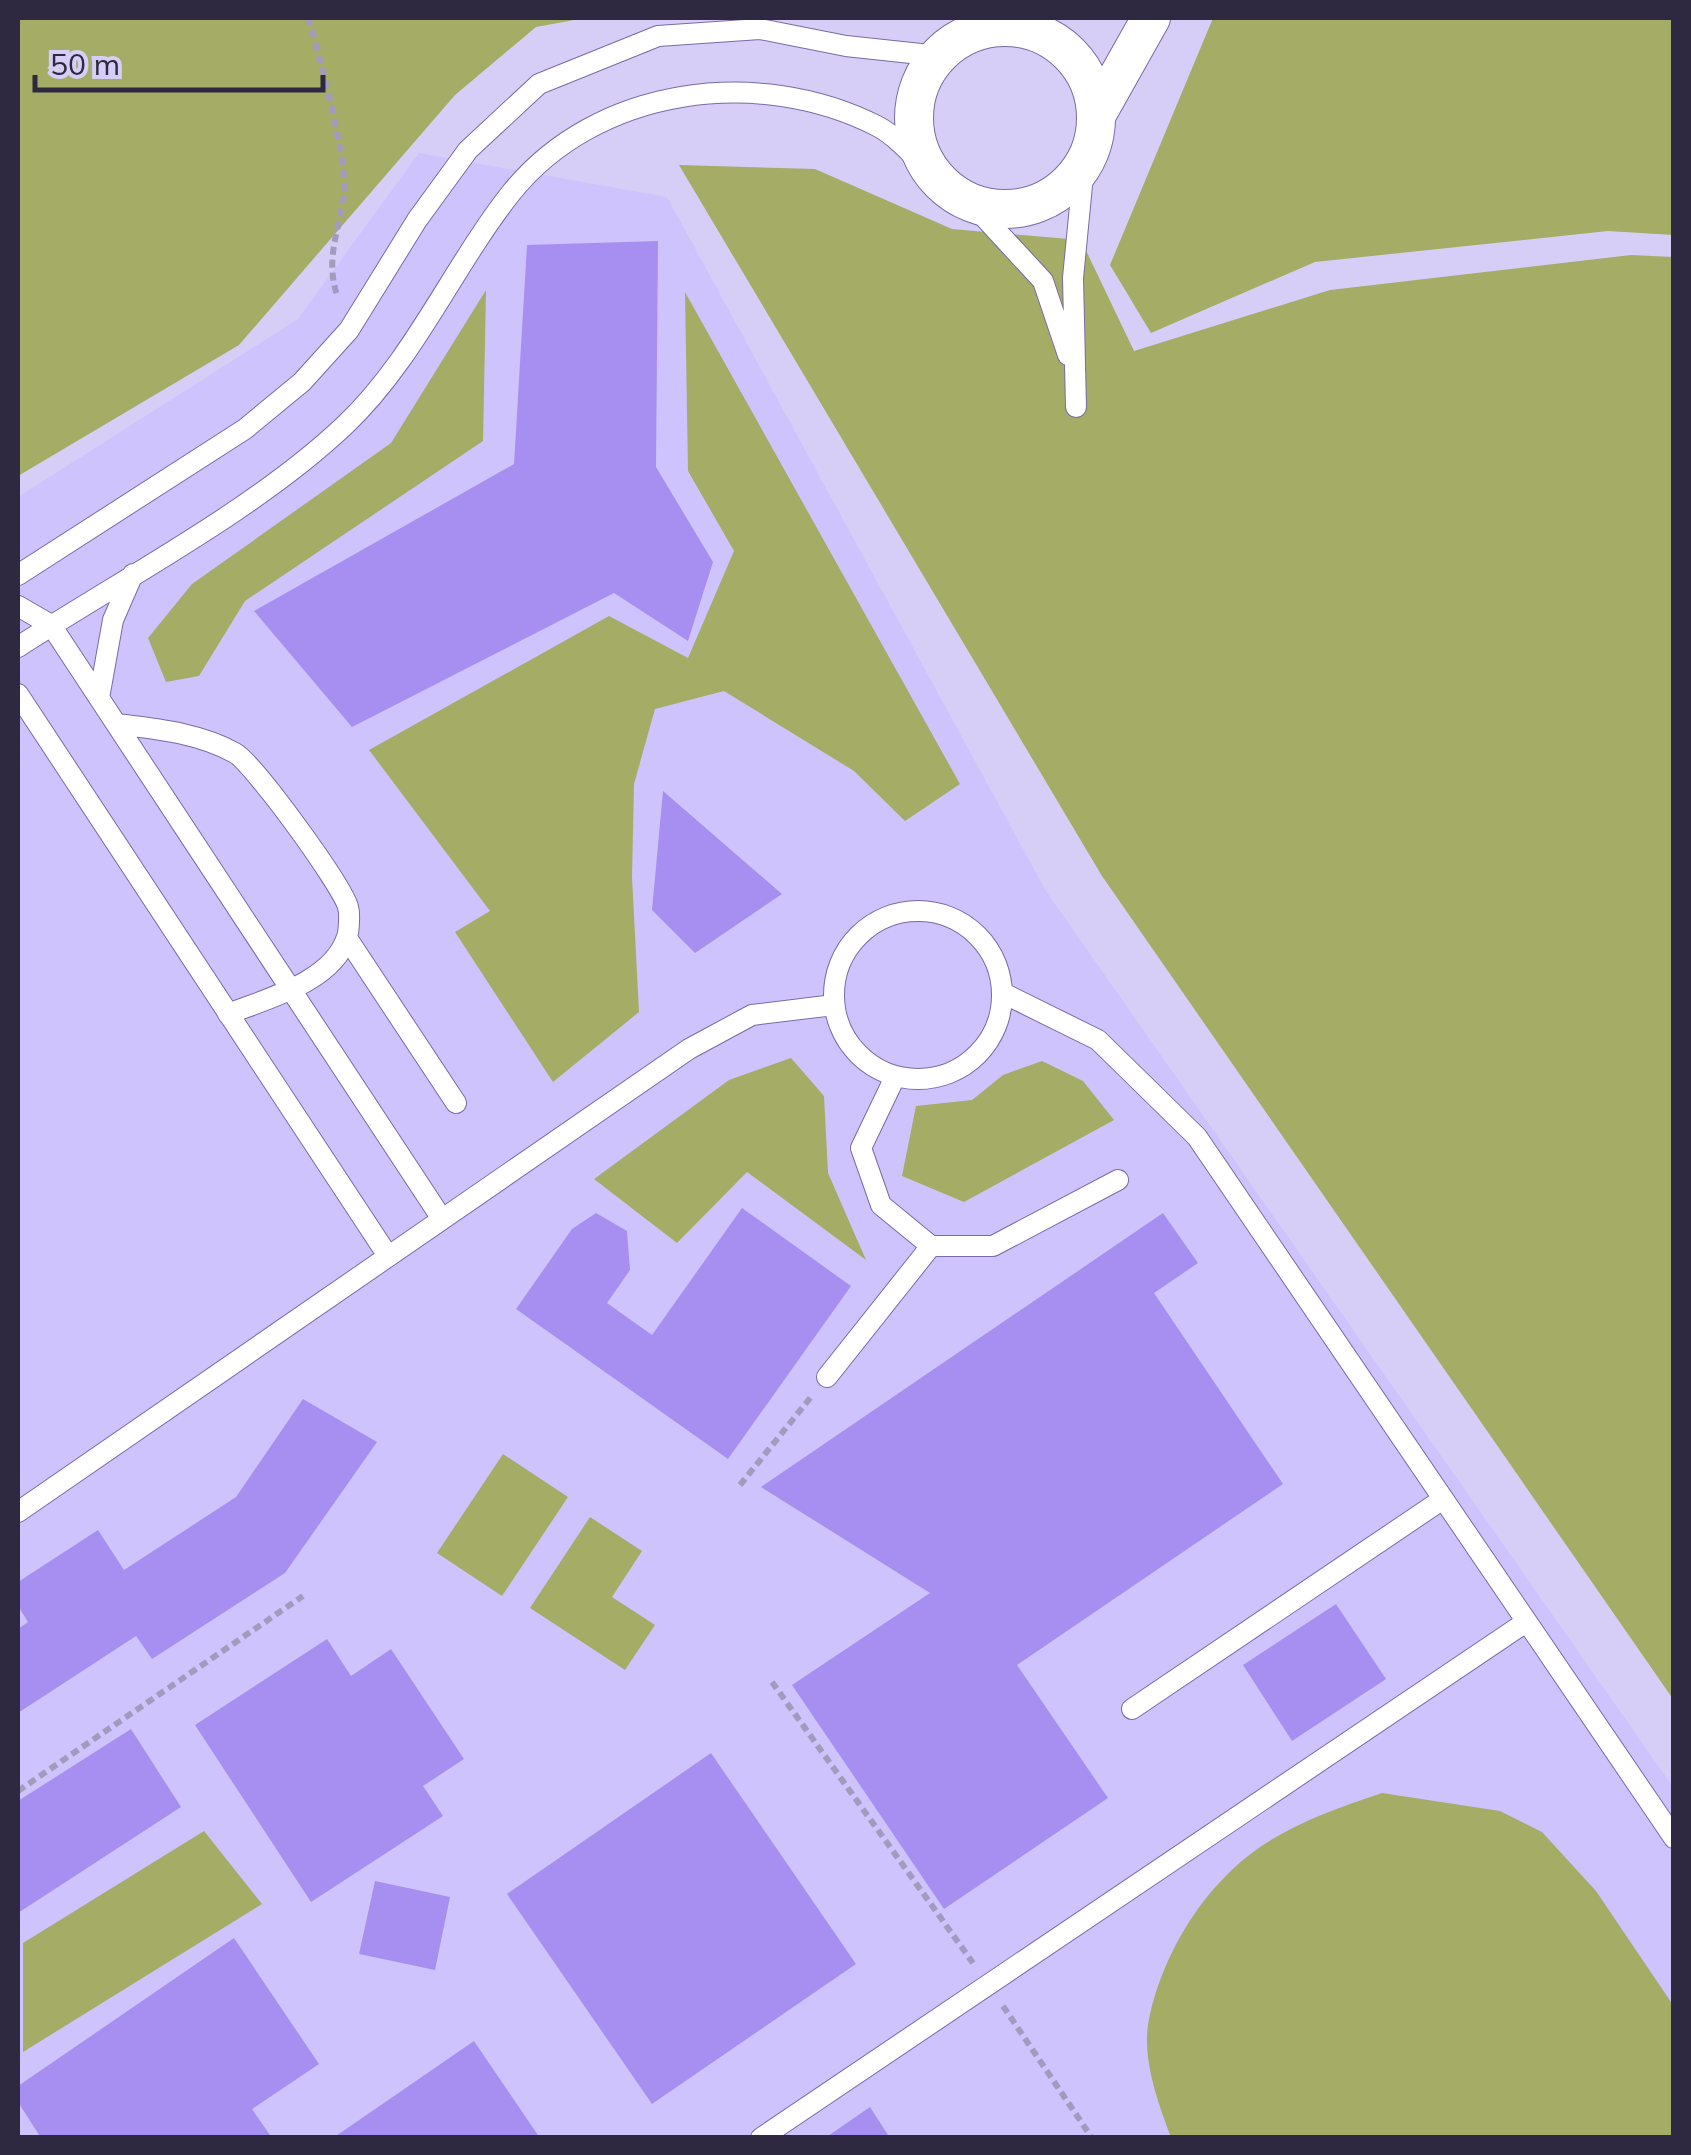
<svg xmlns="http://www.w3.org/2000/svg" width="1691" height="2155" font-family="Mulish,sans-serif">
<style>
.built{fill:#cfc3fd}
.green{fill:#a5ac66}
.building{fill:#a78ff1}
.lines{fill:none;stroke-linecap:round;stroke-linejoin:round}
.service-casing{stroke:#786ba6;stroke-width:22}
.minor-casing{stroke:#786ba6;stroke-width:40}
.path{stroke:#a29bbe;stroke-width:6;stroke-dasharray:8 5;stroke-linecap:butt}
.service{stroke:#fff;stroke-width:20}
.minor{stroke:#fff;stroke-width:38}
</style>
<rect width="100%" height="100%" fill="#d6cef6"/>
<!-- built -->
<path class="built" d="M419,153L667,197L1046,891L1673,1787V2137L18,2138V497L298,319Z"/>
<!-- green -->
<path class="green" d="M18,18H585L536,27L455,95L239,345L18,476Z
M1213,18H1673V235L1608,231L1315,262L1151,333L1110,265Z
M679,165L815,169L952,229L1081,240L1134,351L1330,290L1631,255L1673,257V1699L1102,876Z
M486,290L483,441L245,601L199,676L166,682L148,638L192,584L391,443Z
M685,292L960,784L905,821L854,771L724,691L655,709L634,784L632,877L639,1012L553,1082L455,932L490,911L369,750L609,616L688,658L734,551L688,471Z
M791,1058L824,1096L828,1173L866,1260L747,1172L677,1243L594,1179L729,1080Z
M1042,1061L1083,1081L1114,1120L964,1202L902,1176L916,1106L972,1100L1003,1075Z
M503,1454L568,1497L502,1596L437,1553Z
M590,1517L642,1551L612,1597L655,1625L625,1670L530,1608Z
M1382,1793L1500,1811L1542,1832L1596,1891L1673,2005V2137H1171C1158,2103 1141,2056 1149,2019C1163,1951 1206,1883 1263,1845C1300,1821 1340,1807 1382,1793Z
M204,1831L262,1904L23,2052V1943Z"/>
<!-- building -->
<path class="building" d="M658,241L656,467L713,562L688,641L614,593L352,727L254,611L514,464L527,245Z
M663,791L782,894L695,953L652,910Z
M742,1208L851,1286L728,1459L516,1309L572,1229L596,1213L627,1231L630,1270L607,1303L652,1335Z
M1163,1213L1198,1263L1154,1293L1283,1484L1017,1665L1108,1798L944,1909L792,1685L930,1593L761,1487Z
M303,1399L377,1442L285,1573L152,1659L136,1636L18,1713V1629L28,1622L18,1606V1582L98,1530L124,1570L236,1497Z
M1336,1604L1386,1679L1292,1741L1243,1665Z
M327,1639L351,1676L391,1649L464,1759L423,1786L443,1816L311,1902L195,1725Z
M131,1729L181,1807L18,1913V1801Z
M711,1753L856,1964L652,2104L507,1894Z
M375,1881L450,1897L435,1970L359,1954Z
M234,1938L319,2064L252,2109L272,2138H41L18,2102V2086Z
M474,2041L540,2138H333Z
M870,2107L890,2138H825Z"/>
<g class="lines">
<!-- service casing -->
<g class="service-casing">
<path id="service" d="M972,204L1043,281L1068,355
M1076,407L1073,278L1084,165
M18,575L245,429L302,382L349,330L417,220L468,150L539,84L658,36L760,29L846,46L939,56
M18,606L51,625L442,1219
M18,647C121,580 255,510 344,426C414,360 452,268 511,193C597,86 759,66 877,126C898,137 916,159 933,176
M18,694L388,1256
M99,698L113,620L133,574
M117,724C157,729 199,733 235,753C254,764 342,885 348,907C350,913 349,931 347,937C333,982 266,999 228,1014
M834 995a84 84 0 1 1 168 0a84 84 0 1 1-168 0Z
M347,938L456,1103
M1003,993L1098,1040L1197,1137L1674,1838
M895,1077L861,1148L881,1205L931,1246H993L1118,1180
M827,1377L931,1246
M18,1512L689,1049L752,1015L834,1005
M1132,1709L1443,1499
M761,2138L1526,1622"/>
</g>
<!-- minor casing -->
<g class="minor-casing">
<path id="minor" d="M914 118a91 91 0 1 1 182 0a91 91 0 1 1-182 0Z
M1097,114L1151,18"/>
</g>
<!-- path -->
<path class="path" d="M308,18C319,52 348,162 344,195C339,230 325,259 337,295
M740,1485L811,1397
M772,1682L973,1963
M18,1791L303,1596
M1003,2006L1092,2138"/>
<!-- service -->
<use href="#service" class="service"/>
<!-- minor -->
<use href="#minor" class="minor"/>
</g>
<!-- border -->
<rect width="1691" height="2155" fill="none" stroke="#2e2841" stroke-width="40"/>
<!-- scale -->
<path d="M35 75v15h288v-15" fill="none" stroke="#2e2841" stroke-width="5"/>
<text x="50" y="75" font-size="30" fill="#2e2841" stroke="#d6cef6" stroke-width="8" paint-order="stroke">50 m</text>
</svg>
